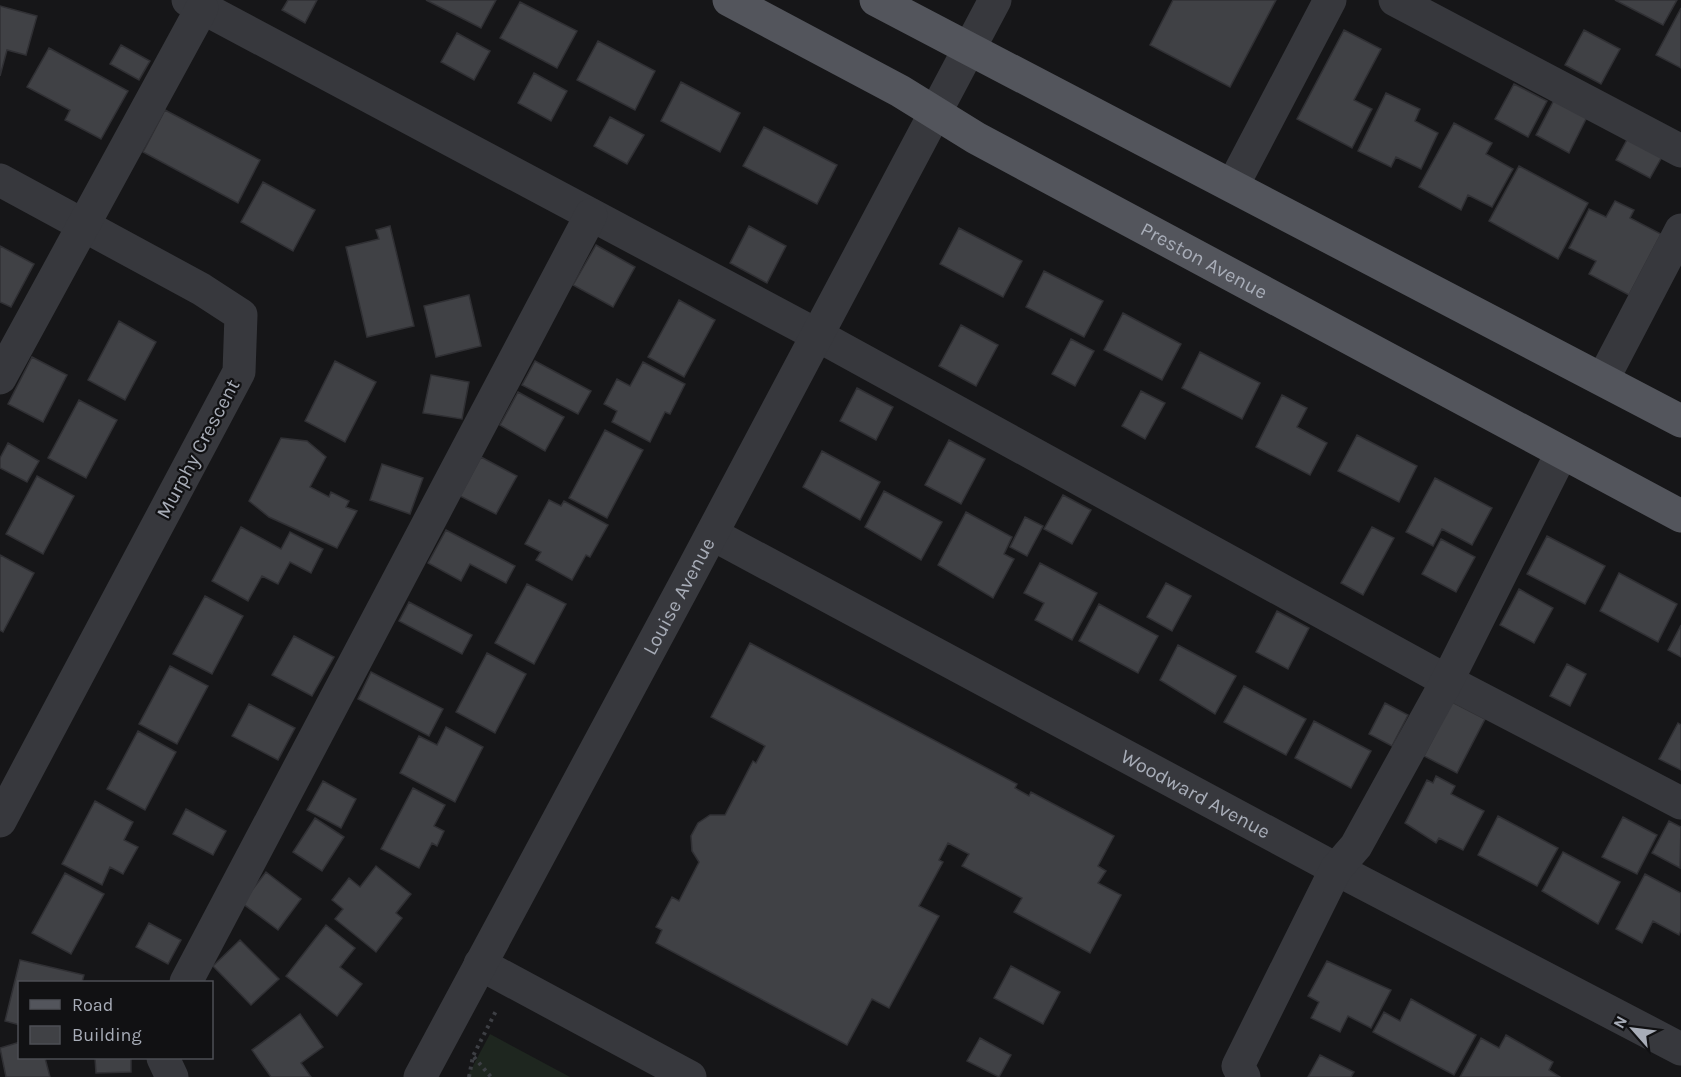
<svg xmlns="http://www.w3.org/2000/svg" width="1681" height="1077" font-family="Karla,sans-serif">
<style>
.green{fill:#1e261f}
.building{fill:#404145;stroke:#303034;stroke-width:1.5}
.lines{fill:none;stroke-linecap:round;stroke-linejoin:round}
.path{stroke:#3d3f44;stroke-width:4;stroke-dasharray:3 4.5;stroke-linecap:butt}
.minor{stroke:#37383d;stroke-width:33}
.major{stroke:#53555c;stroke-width:33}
.labels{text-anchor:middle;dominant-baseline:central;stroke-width:4.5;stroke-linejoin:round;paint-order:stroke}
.street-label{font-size:20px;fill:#a8adb8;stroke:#111113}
</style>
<rect width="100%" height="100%" fill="#161618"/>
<!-- green -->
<path class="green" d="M490,1034L570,1077H467Z"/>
<!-- building -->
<path class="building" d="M288,0H317L305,23L282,10Z
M426,0H496L481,28Z
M1173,0H1276L1230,87L1150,45Z
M1615,0H1677L1663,25Z
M520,2L577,31L557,68L500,38Z
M0,6L37,16L26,55L7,50L0,76Z
M1681,8V68L1656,55Z
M1344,30L1381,49L1354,100L1372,109L1352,148L1297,119Z
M1584,30L1620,49L1601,84L1565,65Z
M457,33L490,51L474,80L441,62Z
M598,41L655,71L635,110L577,80Z
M121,45L150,61L139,80L110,64Z
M49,48L128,91L101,139L65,120L70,110L27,87Z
M534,73L567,91L551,121L518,103Z
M681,82L740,113L720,152L661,121Z
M1514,84L1547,101L1528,137L1495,119Z
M1386,93L1420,109L1415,121L1438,133L1421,169L1396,157L1391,167L1358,151Z
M1554,100L1587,117L1569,153L1536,135Z
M165,110L260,160L238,203L143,152Z
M610,117L644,135L627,164L594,146Z
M1454,123L1492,143L1486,154L1513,169L1492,207L1468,195L1461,210L1419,187Z
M764,127L837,165L817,204L743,166Z
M1629,136L1663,155L1650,178L1616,160Z
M1519,166L1588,203L1558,259L1489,221Z
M263,182L315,210L293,251L241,222Z
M1615,201L1634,210L1630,218L1661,234L1629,295L1589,274L1596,261L1569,248L1589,209L1606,217Z
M390,226L414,326L367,337L346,247L379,239L376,230Z
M749,226L786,246L767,283L730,263Z
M959,228L1022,261L1003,297L940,264Z
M596,245L635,267L613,307L573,285Z
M0,246L34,264L11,307L0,302Z
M1044,271L1103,301L1084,337L1026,307Z
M469,295L481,346L436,357L424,306Z
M679,300L715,320L684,377L648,357Z
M1123,313L1181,344L1162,380L1104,350Z
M119,321L156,342L125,400L88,380Z
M961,325L998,345L976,386L939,366Z
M1071,339L1094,351L1075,386L1052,374Z
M1200,352L1260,383L1242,419L1182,388Z
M32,357L67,375L43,422L8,404Z
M335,361L376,382L345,442L305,421Z
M535,361L591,391L578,414L522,385Z
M643,362L685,384L670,414L665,412L650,442L612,422L617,411L604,404L617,379L630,386Z
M431,375L469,382L462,419L423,413Z
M857,388L893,407L876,440L840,421Z
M1141,391L1165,403L1145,439L1122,426Z
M518,392L564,417L545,451L500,425Z
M1282,395L1307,408L1297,427L1327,443L1310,475L1256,447Z
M79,400L117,420L86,478L48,458Z
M605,430L643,450L607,518L569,498Z
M1357,435L1417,466L1399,502L1338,471Z
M281,438L307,441L326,457L310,487L329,497L331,492L349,501L346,507L357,511L337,548L269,517L249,501Z
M949,440L985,459L961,504L925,485Z
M8,443L39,461L27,482L0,468V458Z
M822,451L880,482L860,520L803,487Z
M481,457L517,476L496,514L460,496Z
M382,464L423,478L410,514L370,500Z
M37,476L74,496L43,554L6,534Z
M1435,478L1492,508L1472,545L1442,529L1433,546L1406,532Z
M884,491L942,522L921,560L865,527Z
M1063,495L1091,510L1072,544L1044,529Z
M549,500L561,506L564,501L608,525L590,557L586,555L572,580L536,560L541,552L525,544Z
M966,512L1012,537L1004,554L1014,559L993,598L938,565Z
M1025,517L1043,526L1027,556L1010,547Z
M241,527L281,549L290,532L323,549L311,573L290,562L278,584L262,576L248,601L212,581Z
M1372,527L1394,538L1363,595L1341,583Z
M446,530L515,566L506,583L470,564L461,581L428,563Z
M1547,536L1605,566L1585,604L1527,574Z
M1441,539L1475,557L1456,592L1422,574Z
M0,555L34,573L3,632L0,630Z
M1040,563L1097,593L1072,640L1035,620L1044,603L1024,593Z
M1619,573L1677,604L1658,642L1600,611Z
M1166,583L1191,596L1172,631L1147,617Z
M527,584L566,604L534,664L495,643Z
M1519,589L1553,608L1534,643L1500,625Z
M205,596L243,616L212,674L173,654Z
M409,602L472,635L462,654L399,621Z
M1099,604L1158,636L1138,673L1079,641Z
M1277,611L1309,628L1288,669L1256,652Z
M1681,625V657L1668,650Z
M294,636L334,657L312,696L272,675Z
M750,643L1017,784L1015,788L1029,796L1031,792L1114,836L1098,866L1106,871L1098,883L1121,895L1090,953L1014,912L1022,898L962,866L969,854L948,843L939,860L943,862L919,906L939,916L889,1008L872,999L847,1045L656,943L662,930L656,927L672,897L679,901L699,862L692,851L691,836L698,823L710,815H725L753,761L756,763L765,746L711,717Z
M1178,645L1236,676L1215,714L1160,680Z
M487,653L526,674L495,733L456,712Z
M1567,664L1586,674L1570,706L1550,696Z
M170,666L208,686L177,744L139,724Z
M371,672L443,709L429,736L358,699Z
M1244,686L1306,719L1286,755L1224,722Z
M1452,702L1485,719L1457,773L1424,756Z
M1385,703L1408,715L1392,746L1369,734Z
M249,704L295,728L278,760L232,736Z
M1314,721L1371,751L1351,788L1295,758Z
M1678,723L1681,725V770L1659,759Z
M446,727L483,747L455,802L400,773L419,736L437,745Z
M138,731L176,752L145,810L107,789Z
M1436,776L1455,786L1451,794L1484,811L1463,850L1439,838L1436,843L1405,823L1427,780L1433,783Z
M323,781L356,799L341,828L307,810Z
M413,788L445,805L434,826L444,831L437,846L432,843L419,868L381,849Z
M95,801L133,822L124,840L138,847L123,874L110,867L102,885L62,864Z
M186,809L226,831L213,855L173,834Z
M1498,816L1558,848L1537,886L1478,855Z
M1623,817L1657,835L1637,874L1602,857Z
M315,818L344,837L322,871L293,852Z
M1669,821L1681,827L1680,868L1652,853Z
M1563,852L1620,882L1598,924L1542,891Z
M376,866L411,894L396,913L402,918L376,952L335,919L343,909L332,900L349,878L360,887Z
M266,872L301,899L278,930L242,903Z
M65,873L104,894L71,954L32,933Z
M1645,874L1681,893V930L1679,935L1653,921L1642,943L1616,929Z
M149,923L181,940L168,964L136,947Z
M326,925L355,948L340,967L362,984L337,1016L286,976Z
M240,940L279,979L251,1005L213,966Z
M20,960L84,975L82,982H20V1025L5,1021Z
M1327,961L1391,990L1371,1028L1348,1016L1340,1032L1311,1018L1319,1002L1308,996Z
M1011,966L1060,992L1043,1024L994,998Z
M1411,999L1476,1035L1454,1075L1373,1032L1384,1012L1400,1021Z
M300,1014L323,1047L301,1063L311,1077H271L252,1050Z
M1506,1035L1553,1062L1549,1070L1560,1077H1460L1481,1038L1499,1048Z
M980,1038L1011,1055L999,1077L967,1061Z
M20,1042V1058H45L50,1077H6L0,1048Z
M1320,1055L1354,1072L1351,1077H1308Z
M95,1058H131V1072L96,1073Z"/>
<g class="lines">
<!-- path -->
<path class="path" d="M474,1057L491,1077
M469,1077L473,1056L497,1009"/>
<!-- minor -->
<g class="minor">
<path d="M188,0L817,335L1447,681L1681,803"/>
<path d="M1395,0L1681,151"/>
<path d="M0,180L201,289L241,315L239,372L0,821"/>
<path d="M1233,185L1330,0"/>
<path d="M0,378L202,8"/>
<path d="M1603,379L1681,230"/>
<path id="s1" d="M712,534L1336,869L1681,1049"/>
<path d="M480,964L690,1077"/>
<path d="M186,982L591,215"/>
<path d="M163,1058L172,1077"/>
<path id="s2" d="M420,1077L693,569L995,0"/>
<path d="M1244,1077L1238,1066L1336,869L1356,846L1447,681L1561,454"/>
</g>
<!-- major -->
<g class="major">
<path id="s3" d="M729,0L900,91L976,138L1681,516"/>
<path d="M876,0L1681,421"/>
</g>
</g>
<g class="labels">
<!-- street labels -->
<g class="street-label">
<text stroke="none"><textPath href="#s3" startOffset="542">Preston Avenue</textPath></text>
<text transform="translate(198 449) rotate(-62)">Murphy Crescent</text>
<text stroke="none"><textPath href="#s2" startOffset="546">Louise Avenue</textPath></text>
<text stroke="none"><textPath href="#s1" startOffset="549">Woodward Avenue</textPath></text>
</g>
</g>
<!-- legend -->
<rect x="18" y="981" width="195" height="78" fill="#111113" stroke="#4d4f55" stroke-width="1.5"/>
<rect x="30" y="1000" width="30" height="9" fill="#53555c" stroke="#4d4f55" stroke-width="1.5"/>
<text x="72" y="1011" font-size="18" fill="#a8adb8">Road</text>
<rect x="30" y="1026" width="30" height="18" fill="#404145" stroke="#4d4f55" stroke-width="1.5"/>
<text x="72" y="1041" font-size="18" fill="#a8adb8">Building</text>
<!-- north arrow -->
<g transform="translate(1633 1029) rotate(298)" stroke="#111113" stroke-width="4.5" paint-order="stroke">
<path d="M0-4.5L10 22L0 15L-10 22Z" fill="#a8adb8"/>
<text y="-9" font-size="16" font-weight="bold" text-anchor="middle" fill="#a8adb8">N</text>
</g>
</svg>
